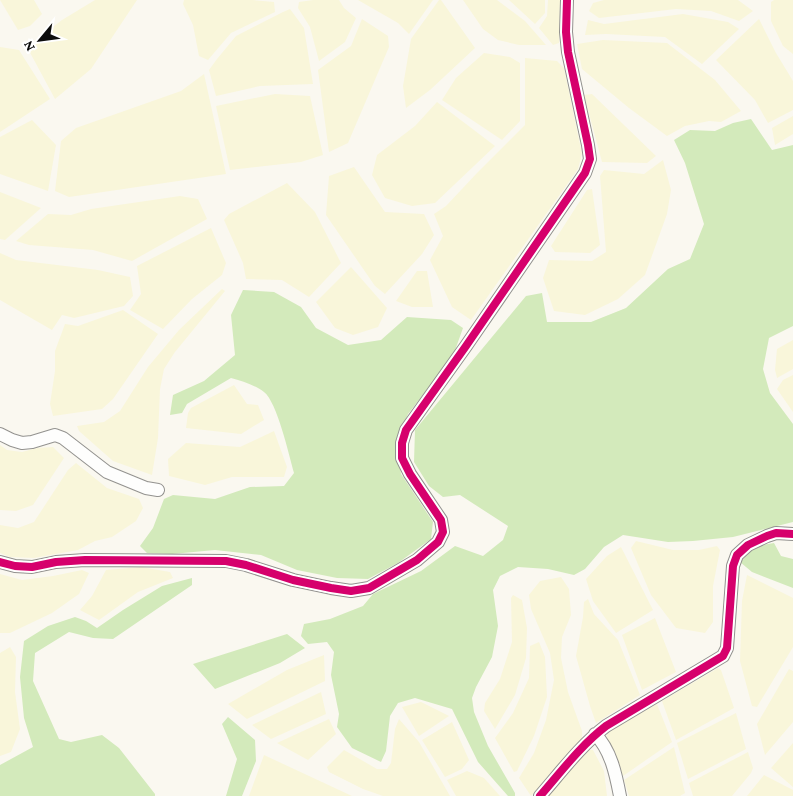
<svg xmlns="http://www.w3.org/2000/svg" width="793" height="796" font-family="'Crimson Pro',serif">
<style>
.farmland{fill:#f9f6da}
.forest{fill:#d3eabb}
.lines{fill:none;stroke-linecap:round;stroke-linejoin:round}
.minor-casing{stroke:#93928f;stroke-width:14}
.minor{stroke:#fefefd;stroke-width:12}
.cycleway-casing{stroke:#fff;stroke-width:11}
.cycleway{stroke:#d6006c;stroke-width:8}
</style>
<rect width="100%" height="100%" fill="#faf8f0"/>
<!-- farmland -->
<path class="farmland" d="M0,0H34L42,14L30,26L18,30Z
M95,0H137L91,69L55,99L27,47L62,20Z
M184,0H252L274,2L275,12L231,33L208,60L199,56L193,25L183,4Z
M313,0H339L344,8L356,18L345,42L319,61L310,27L298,8L299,2Z
M358,0H433L409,34L398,23Z
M439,0H441L475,48L430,90L406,108L403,86L411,39Z
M463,0H497L525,21L546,45H519L498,40L483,29Z
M509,0H545V13L535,24Z
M548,0H560L559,43L553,45L539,28L547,16Z
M604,0H738L753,11L739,21L711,11L676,9L599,18L589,11L593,3Z
M774,0H793V54L783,46L771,21V2Z
M290,9L304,28L313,84L260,86L216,96L209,70L217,59L236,36L283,12Z
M683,14L728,22L739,29L702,64L665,37L606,34L585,35L588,20L604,24Z
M362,19L388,36L389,47L348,143L329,152L318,70L351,46Z
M759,19L776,53L793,81V110L768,123L755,100L716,60Z
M603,40L667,43L715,80L741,111L721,122L709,121L685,126L667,136L629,108L582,69L577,44Z
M0,47L19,50L50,99L0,132Z
M484,53L510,57L520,63V121L502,140L442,100L456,78Z
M525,58L557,61L564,68L582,154L578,169L471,320L452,307L430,260L443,236L434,214L446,206L477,173L525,125Z
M204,74L226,174L69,197L55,191L61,141L76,128L181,91Z
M275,94L310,96L323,155L301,162L230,170L216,106Z
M592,94L656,156L647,163L602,162L584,95Z
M437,102L495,146L435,203L412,206L385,198L372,175L377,155L415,126Z
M793,116V134L775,145L772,128Z
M32,120L56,145L48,191L0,174V137Z
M663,160L671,190L667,214L645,275L618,299L585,315L554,311L543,278L549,260L592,261L606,252L600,176L604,170L644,174Z
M354,167L385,212L424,214L434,235L422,254L385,294L375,286L326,215L329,176Z
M287,183L315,212L341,263L309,297L282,280L246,279L243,263L224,220L229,214Z
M592,189L600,245L590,253L555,252L551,246L587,190Z
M0,192L41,208L5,240L0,239Z
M180,196L198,199L207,219L132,261L93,250L29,245L16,241L48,214L71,215L91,209Z
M211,228L226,263L222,275L192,299L163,329L130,310L141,294L137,266Z
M0,253L16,260L98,270L130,277L133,296L124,306L74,318L62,315L52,330L0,300Z
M351,267L387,308L378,327L353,335L335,328L316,302Z
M417,271H427L433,307H412L396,301Z
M222,289L225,291L175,352L164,369L160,389L158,438L152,475L113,461L79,431L77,426L104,422L120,411L148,367L179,330Z
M123,310L158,334L113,399L102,409L53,416L50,404L55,371V351L65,324L78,326Z
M793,340V369L777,378L775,370L777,349Z
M793,375V412L777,389L783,380Z
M234,385L247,404L258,405L264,420L241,434L186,428L188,413L191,408Z
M274,431L287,467L284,477H232L205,485L169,476L168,459L186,443L240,447Z
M0,445L7,450L22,452L37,448L53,447L64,458L33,505L16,511L0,510Z
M76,463L107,488L139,499L143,508L136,521L112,537L95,541L78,550L34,558L10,557L0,553V525L18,528L34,522L68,470Z
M636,541L673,550H699L717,546L720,550L713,586V622L705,633L676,628L651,595L631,548Z
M621,547L653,610L616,633L593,601L586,579L607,556Z
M141,567L170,572L173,578L138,592L99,620L80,610L92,596L106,570Z
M82,570L89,573L79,594L52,613L10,633H0V574L22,580L53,576Z
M747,575L793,598V647L757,707L752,706L740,661L742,601Z
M561,577L569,589L571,615L562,637L561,658L568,692L582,731V739L531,796L519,778L534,753L546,720L554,680L550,653L531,609L529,595L540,581Z
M513,595L522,600L527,628L526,658L515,695L495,729L484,711L485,703L500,679L512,642L511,598Z
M588,599L594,614L618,640L640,695L596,723L590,706L576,656L583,617L584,602Z
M655,618L676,672L642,690L622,635Z
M539,642L545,657L547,697L534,736L517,771L514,772L495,738L513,713L529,678L530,646Z
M10,647L16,657L15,692L20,729L11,752L0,756V653Z
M324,655L325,681L247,719L228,704L287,670Z
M718,668L721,670L734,708L676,740L662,701Z
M789,669L793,671V722L765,755L757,724Z
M321,692L326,714L271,739L252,725Z
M421,702L449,716L419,736L402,707Z
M657,704L672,742L623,776L616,757L606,738L608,731Z
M736,713L746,749L688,779L677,743Z
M329,719L336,734L308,760L277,743Z
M399,719L419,742L450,796H383L363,789L329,772L327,767L344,750L377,769H387L391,763L395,729Z
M452,722L469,760L462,769L445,777L422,740Z
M793,743V787L771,768Z
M674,747L685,793L680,796H629L624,780Z
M588,750H593L604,771L607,796H547Z
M748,752L753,768L751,773L732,796H693L689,783Z
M264,755L352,796H249Z
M467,771L484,778L500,796H456L447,780Z
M764,775L793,790V796H747Z"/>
<!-- forest -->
<path class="forest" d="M751,119L772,150L793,145V326L769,338L763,369L770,393L793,424V522L733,537L693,541L668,542L623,535L604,547L585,569L574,575L548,569L518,567L500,576L493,590L498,626L492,657L476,687L472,698L474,712L488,746L515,793V796H508L478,762L452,709L415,698L398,703L390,716L386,751L381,762L352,748L337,727L339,714L331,675L334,652L327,642L308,644L301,636L304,624L330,619L363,606L373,594L421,571L455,546L483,556L503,540L508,526L460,495L443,497L429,486L414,462L415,430L526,296L542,293L547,322H591L626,308L668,269L690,259L704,224L685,163L674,140L690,130L715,131L733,123Z
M243,290L274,292L301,307L316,328L348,345L381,340L407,317L451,320L463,328L453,356L408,414L396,442L401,474L433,522L431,539L398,563L368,579L337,578L297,570L261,555L215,550L172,554L147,553L140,546L153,528L164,499L173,495L215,499L250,487L284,486L294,473C289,455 277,402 264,392C255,385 242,381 231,378L187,404L182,413L170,415L173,395L204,381L235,355L231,315Z
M774,543L781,556L793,559V588L752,572L740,562L756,546Z
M192,578V585L113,639L93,638L69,632L35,653L33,681L59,739L71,742L102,735L119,748L155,794V796H0V765L33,747L24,718L20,677L24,641L48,626L75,617L86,621L97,628L123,610L162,586Z
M287,634L305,648L280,663L215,689L193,664Z
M228,717L255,740L256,761L242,796H226L237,759L222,724Z"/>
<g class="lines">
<!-- minor casing -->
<g class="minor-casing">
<path id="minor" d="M0,434L12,440L22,443L32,442L55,435L63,438L107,472L146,488L158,490
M0,562L15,566L32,567L56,562L85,560L226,561L246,565L293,580L331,588L351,591L369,588L417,560L438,542L443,532L441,520L410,474L402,458V443L406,430L466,346L585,173L590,159L588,145L568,52L566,32L567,0
M595,734C611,750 616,775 620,796
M540,796C561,772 580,746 606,726L723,656L727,648L733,566L737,555L748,545L767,536L776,533L793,534"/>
</g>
<!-- minor -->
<use href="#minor" class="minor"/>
<!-- cycleway casing -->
<g class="cycleway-casing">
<path id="cycleway" d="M0,562L15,566L32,567L56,562L85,560L226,561L246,565L293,580L331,588L351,591L369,588L417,560L438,542L443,532L441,520L410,474L402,458V443L406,430L466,346L585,173L590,159L588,145L568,52L566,32L567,0
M540,796C561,772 580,746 606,726L723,656L727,648L733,566L737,555L748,545L767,536L776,533L793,534"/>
</g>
<!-- cycleway -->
<use href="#cycleway" class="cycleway"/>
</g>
<!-- north arrow -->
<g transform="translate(40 40) rotate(241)" stroke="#ffffff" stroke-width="4" paint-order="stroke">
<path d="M0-4L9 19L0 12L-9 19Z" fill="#0c0c0c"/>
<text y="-8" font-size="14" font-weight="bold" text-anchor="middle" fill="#0c0c0c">N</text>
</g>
</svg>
